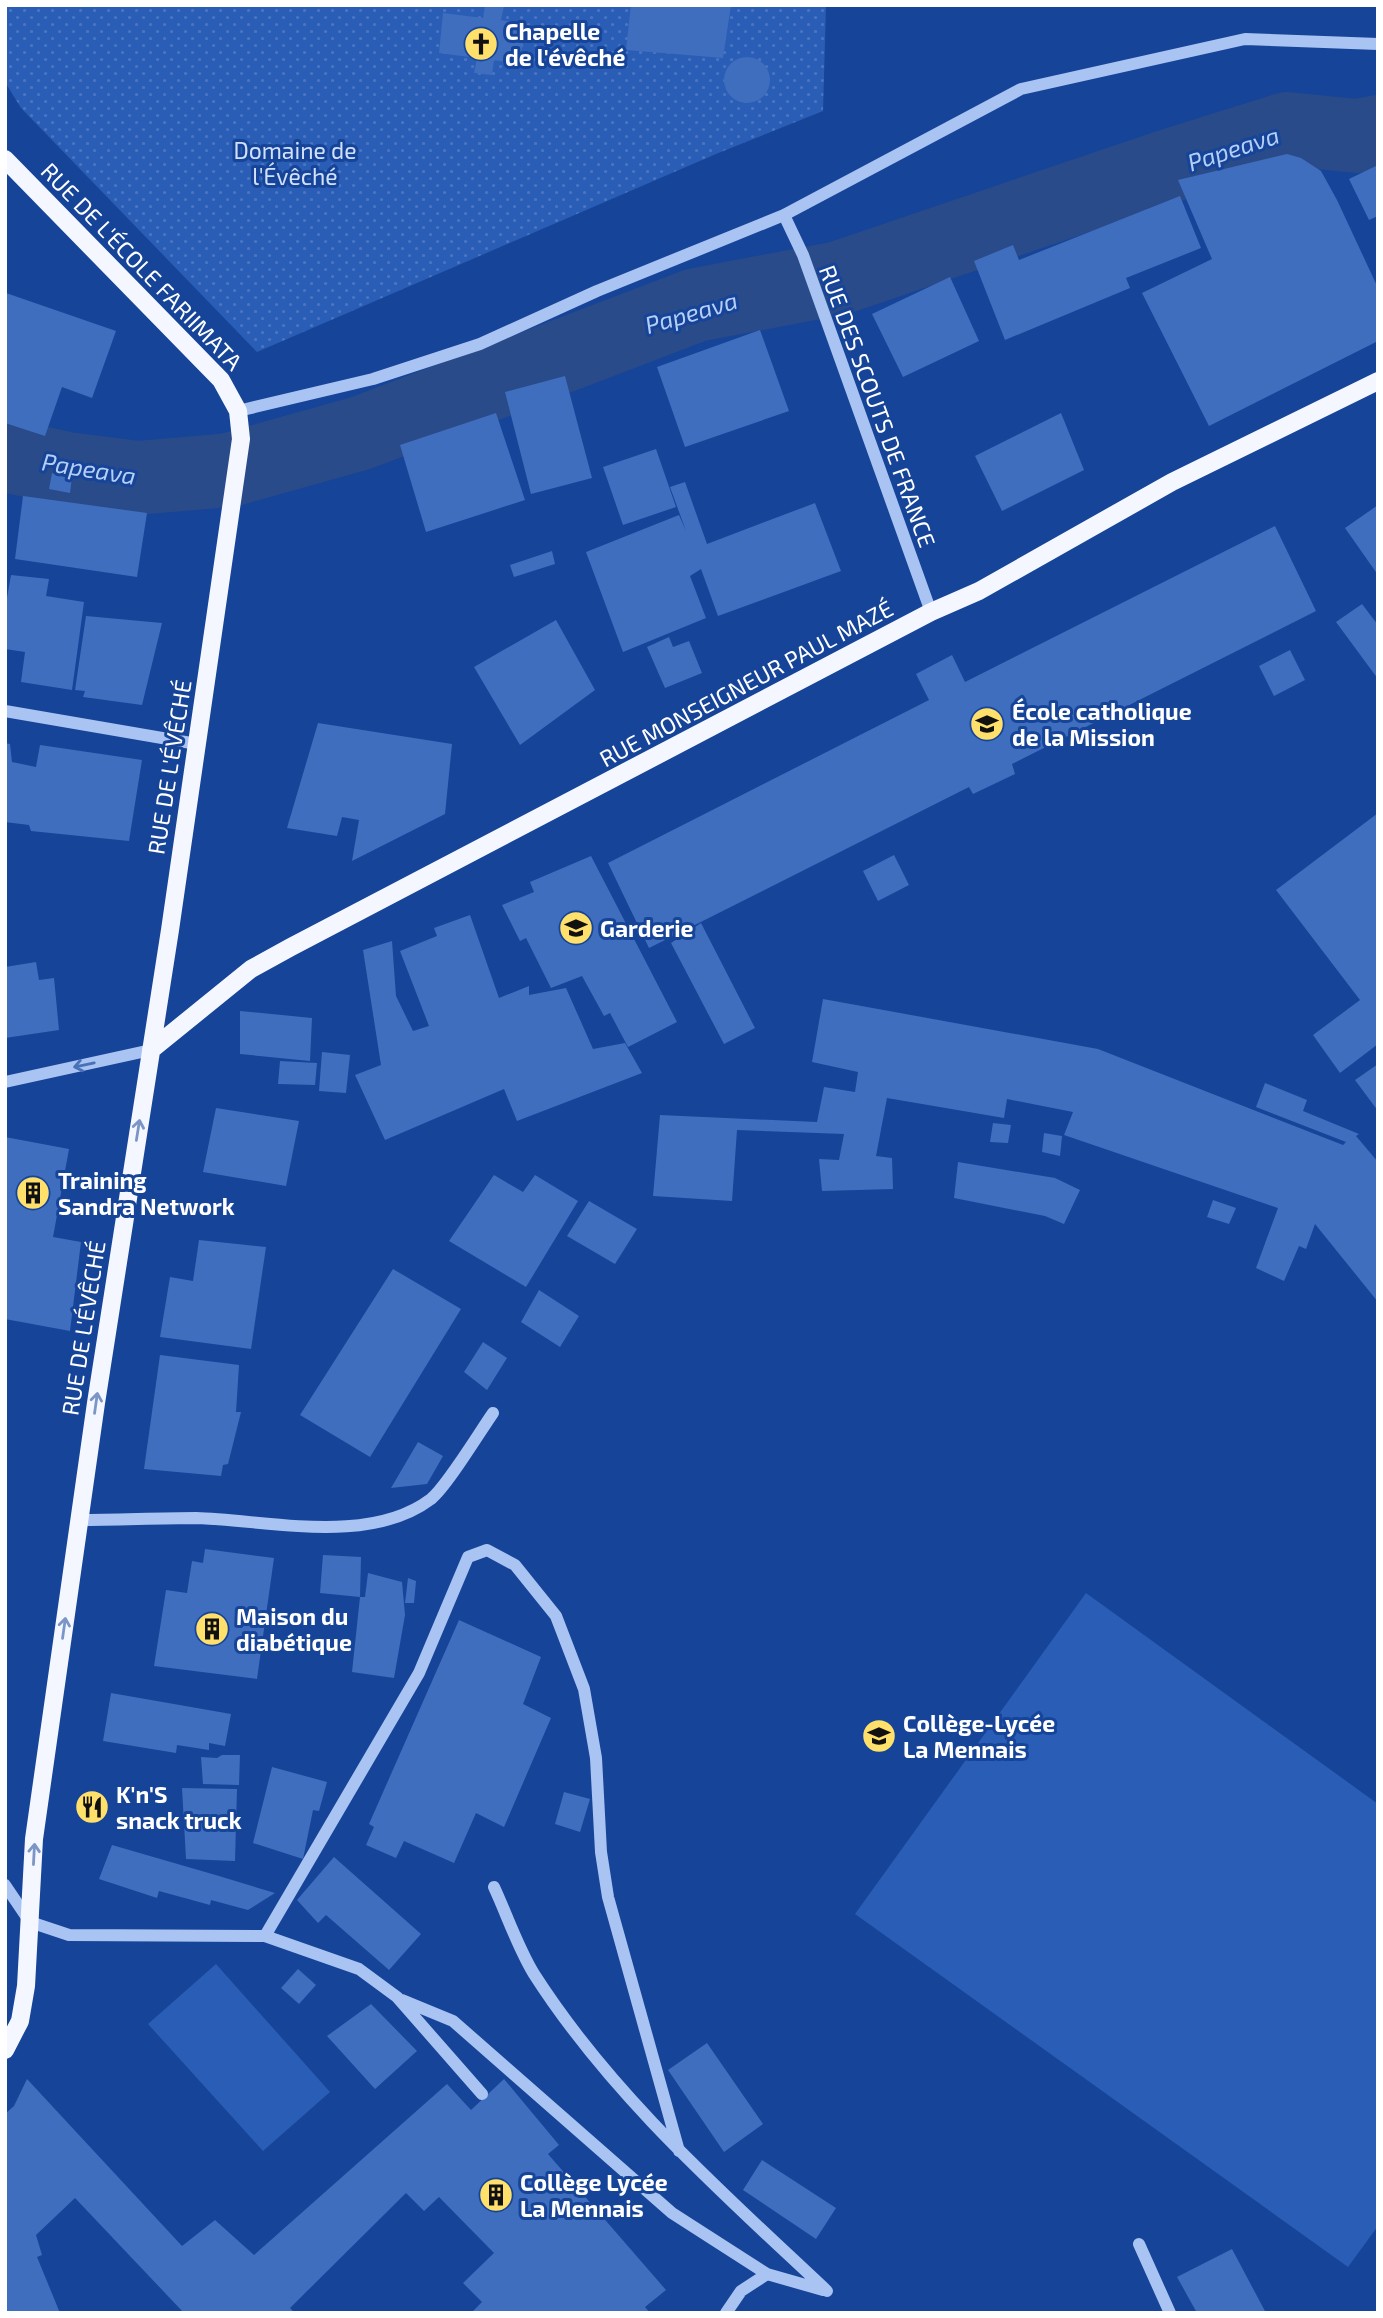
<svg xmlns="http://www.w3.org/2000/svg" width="1383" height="2318" font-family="'Exo 2',sans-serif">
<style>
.park{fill:url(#park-dots)}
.garden{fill:#2a5db6}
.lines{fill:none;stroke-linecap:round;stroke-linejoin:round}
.river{stroke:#294b8a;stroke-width:74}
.building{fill:#3f6ebf}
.minor{stroke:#a9c4f2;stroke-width:12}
.major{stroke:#f4f7ff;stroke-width:18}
.oneway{stroke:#4971b8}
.oneway2{stroke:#7a95c6}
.labels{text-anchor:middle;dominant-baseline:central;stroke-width:6;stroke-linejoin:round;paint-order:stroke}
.poi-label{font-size:23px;font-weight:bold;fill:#fff;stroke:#164498;text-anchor:start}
.park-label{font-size:23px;fill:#d1e1fc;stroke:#164498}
.street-label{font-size:23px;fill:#fff;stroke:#164498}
.water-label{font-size:24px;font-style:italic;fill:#b6cff8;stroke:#164498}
</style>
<defs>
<pattern id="park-dots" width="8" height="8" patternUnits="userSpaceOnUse" patternTransform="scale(1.75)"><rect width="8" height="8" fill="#2a5db6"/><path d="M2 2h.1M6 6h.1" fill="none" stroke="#4a75c1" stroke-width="1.8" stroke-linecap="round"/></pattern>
</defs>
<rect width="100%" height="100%" fill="#164498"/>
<!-- park -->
<path class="park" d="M5,5H826L823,111L716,154L257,352L21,108L5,82Z"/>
<!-- garden -->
<path class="garden" d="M1086,1593L1378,1804V2226L1348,2267L855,1914Z
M216,1964L330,2092L263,2151L148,2024Z"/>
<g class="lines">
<!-- river -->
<path class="river" d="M5,455L67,469L137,478L229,470L361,433L696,305L839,278L1169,166L1287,129L1357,136L1378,132"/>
</g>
<!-- building -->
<path class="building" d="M485,5L504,6L501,20L514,22L524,36L521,53L505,62L494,60L492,75L474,73L477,58L439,53L443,13L483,18Z
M631,5H731L723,58L626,50Z
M724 80a23 23 0 1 1 46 0a23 23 0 1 1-46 0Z
M1287,154L1301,158L1321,171L1337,200L1378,288V341L1209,426L1142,293L1212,259L1178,180Z
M1378,165V216L1369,220L1349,179Z
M1180,196L1201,248L1126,278L1130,288L1005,340L974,261L1013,245L1019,260Z
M950,277L979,341L903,377L872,314Z
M6,293L116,331L92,398L62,387L45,436L5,423Z
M760,330L789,411L685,447L657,367Z
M565,376L592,478L531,494L505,392Z
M496,413L525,500L426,532L400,445Z
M1061,413L1084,470L1002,511L975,456Z
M656,449L676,507L623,525L603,467Z
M52,473L72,477L70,493L49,489Z
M685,482L707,544L815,503L841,571L718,616L701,569L690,576L706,618L623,652L586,552L679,515L686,531L670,487Z
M23,496L147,513L137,577L15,559Z
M1378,505V575L1345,528Z
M1275,526L1316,611L1012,764L1015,774L973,794L969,787L649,948L608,863L929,700L916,674L952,655L965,682Z
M552,551L555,564L514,577L510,565Z
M11,575L49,579L46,596L84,602L72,690L21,682L25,652L5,649V609Z
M1362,604L1378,625V679L1336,622Z
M86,616L162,623L142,705L83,697L85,691L75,690Z
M556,620L595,690L520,745L474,667Z
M669,637L673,647L689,641L702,673L665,688L647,647Z
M1290,650L1305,680L1274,696L1259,666Z
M318,723L452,744L445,814L352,861L359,820L342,817L337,836L287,828Z
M5,743L10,744L12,762L36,767L40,745L142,760L129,841L31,831L29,825L5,822Z
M1378,813V1044L1340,1073L1313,1035L1360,1000L1276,890Z
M894,855L909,885L878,901L863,871Z
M591,856L677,1022L628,1047L610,1013L604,1016L582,976L551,988L526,938L520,941L502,905L534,892L530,882Z
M470,915L499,998L529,986V995L566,988L593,1049L625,1043L642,1073L517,1121L504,1089L385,1140L355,1075L381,1065L363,950L392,941L396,996L413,1031L429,1026L400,951L437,936L434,928Z
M701,923L755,1028L724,1044L671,943Z
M36,962L39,980L54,978L59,1030L5,1038V967Z
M823,999L1098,1049L1343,1145L1346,1142L1256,1107L1265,1083L1307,1100L1303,1111L1359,1134L1356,1136L1378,1162V1302L1315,1224L1306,1249L1299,1246L1284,1281L1256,1268L1278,1208L1064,1135L1073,1112L1007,1099L1004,1118L887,1098L876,1156L892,1158L893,1189L822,1191L819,1159L839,1160L844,1134L737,1130L732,1201L653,1196L660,1115L817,1122L824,1087L855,1092L858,1072L812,1062Z
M240,1011L312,1018L310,1061L240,1054Z
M322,1052L350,1055L346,1093L319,1091Z
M280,1061L317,1063L315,1085L278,1084Z
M1378,1064V1111L1355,1080Z
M216,1108L299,1121L286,1186L203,1172Z
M993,1123L1011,1125L1008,1143L990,1142Z
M1044,1133L1062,1136L1060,1156L1042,1152Z
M5,1137L69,1149L53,1237L81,1242L70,1331L5,1319Z
M958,1162L1055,1178L1080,1190L1064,1224L1045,1216L954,1198Z
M494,1175L523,1192L535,1175L578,1201L526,1287L449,1241Z
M1213,1200L1236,1208L1229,1224L1207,1217Z
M589,1201L637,1229L615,1264L567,1236Z
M199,1240L266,1247L251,1349L160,1337L170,1277L193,1281Z
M393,1269L461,1309L370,1457L300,1415Z
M539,1290L579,1316L560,1347L521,1322Z
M483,1342L507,1358L487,1390L464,1372Z
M160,1355L239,1365L236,1412H241L228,1464L223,1465L221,1476L144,1469Z
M418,1442L443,1456L427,1484L391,1488Z
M205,1549L274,1558L257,1679L154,1666L166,1590L187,1593L192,1561L203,1563Z
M323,1555L361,1557L360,1597L320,1593Z
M368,1573L402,1582L405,1615L394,1678L352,1672L360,1597H365Z
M408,1578L416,1581L414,1603H405Z
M459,1620L541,1657L523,1704L551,1718L504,1827L476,1813L454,1863L404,1841L396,1858L366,1845L374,1827L369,1824Z
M111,1693L231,1714L225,1746L209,1743V1750L177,1745L176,1753L103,1741Z
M222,1755H240L239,1785L203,1784L201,1757L217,1758Z
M272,1767L327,1782L319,1811L313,1810L303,1859L253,1843Z
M182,1788L237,1789L235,1861L186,1859Z
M564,1792L590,1799L580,1832L555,1824Z
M112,1845L219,1876L275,1893L248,1910L211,1900L210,1905L159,1891L157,1898L99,1879Z
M334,1857L421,1934L389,1970L326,1915L318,1923L297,1900Z
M298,1969L316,1985L299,2004L281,1988Z
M371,2004L417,2051L375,2089L327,2036Z
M707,2043L763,2124L724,2152L668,2070Z
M27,2079L182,2246L215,2220L254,2255L447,2084L471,2110L504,2079L559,2145L548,2154L666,2290L645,2307L650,2313H471L482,2302L463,2283L494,2253L439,2197L424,2211L406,2193L290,2308L295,2313H184L75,2198L36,2235L42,2255L37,2257L60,2313H5V2114L14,2106Z
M762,2160L836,2208L816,2239L743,2190Z
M1232,2249L1266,2313H1197L1177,2277Z"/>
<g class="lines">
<!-- minor -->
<path class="minor" d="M784,215L803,255L931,612
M238,411L373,379L480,344L597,291L784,215L1021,89L1245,39L1378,44
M5,711L197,744
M5,1082L151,1050
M79,1520C118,1520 157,1518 196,1518C268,1520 369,1546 431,1499C447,1486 479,1433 493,1413
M5,1885L30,1922L69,1935L265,1936L359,1969L397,1997L482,2094
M494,1887C507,1915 518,1948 534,1974C612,2096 722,2192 827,2291
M265,1936L419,1673L468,1557L487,1550L515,1565L556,1616L584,1689L596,1758L601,1852L608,1897L679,2151
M402,2000L453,2021L672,2213L767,2274L823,2290
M1139,2244L1170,2313
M726,2313L741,2291L767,2274"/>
<!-- major -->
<path class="major" d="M5,159L221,380L238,411L241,439L170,930L96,1403L34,1839L26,1986L20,2021L5,2050
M151,1050L251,969L291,947L931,612L979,591L1172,482L1378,381"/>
</g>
<!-- one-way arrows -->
<defs><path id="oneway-shaft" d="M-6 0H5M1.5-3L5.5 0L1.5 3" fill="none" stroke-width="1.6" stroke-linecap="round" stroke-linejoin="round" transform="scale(1.75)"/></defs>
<use class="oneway" href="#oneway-shaft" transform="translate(84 1065) rotate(168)"/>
<g class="oneway2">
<use href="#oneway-shaft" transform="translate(138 1130) rotate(-81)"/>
<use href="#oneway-shaft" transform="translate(96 1403) rotate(-82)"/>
<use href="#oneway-shaft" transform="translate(64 1628) rotate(-82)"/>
<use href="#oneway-shaft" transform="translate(34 1854) rotate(-87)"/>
</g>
<!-- icons -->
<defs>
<g id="church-disc" transform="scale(1.75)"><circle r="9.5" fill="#ffe06a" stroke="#164498"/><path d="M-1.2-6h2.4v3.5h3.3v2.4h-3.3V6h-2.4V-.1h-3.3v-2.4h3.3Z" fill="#111"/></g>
<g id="school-disc" transform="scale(1.75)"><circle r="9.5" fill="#ffe06a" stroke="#164498"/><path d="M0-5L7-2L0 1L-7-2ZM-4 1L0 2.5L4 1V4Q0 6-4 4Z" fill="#111"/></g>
<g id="building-disc" transform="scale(1.75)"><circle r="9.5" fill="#ffe06a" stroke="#164498"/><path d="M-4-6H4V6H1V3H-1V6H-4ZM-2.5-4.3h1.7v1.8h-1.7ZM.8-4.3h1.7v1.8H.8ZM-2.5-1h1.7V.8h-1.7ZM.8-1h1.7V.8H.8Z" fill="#111"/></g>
<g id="restaurant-disc" transform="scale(1.75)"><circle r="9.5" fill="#ffe06a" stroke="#164498"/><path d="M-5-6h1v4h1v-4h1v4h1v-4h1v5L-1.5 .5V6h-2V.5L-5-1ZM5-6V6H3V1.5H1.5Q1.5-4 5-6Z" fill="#111"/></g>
</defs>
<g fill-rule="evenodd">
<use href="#church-disc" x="481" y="44"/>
<use href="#school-disc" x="987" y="724"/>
<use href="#school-disc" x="576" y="928"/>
<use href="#building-disc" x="33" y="1193"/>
<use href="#building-disc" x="212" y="1629"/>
<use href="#school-disc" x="879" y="1736"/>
<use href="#restaurant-disc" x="92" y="1807"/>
<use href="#building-disc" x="496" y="2195"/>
</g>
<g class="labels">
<!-- poi labels -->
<g class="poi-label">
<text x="505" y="31">Chapelle<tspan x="505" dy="26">de l'évêché</tspan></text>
<text x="1012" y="711">École catholique<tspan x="1012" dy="26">de la Mission</tspan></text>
<text x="600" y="928">Garderie</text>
<text x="58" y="1180">Training<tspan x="58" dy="26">Sandra Network</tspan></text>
<text x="236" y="1616">Maison du<tspan x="236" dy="26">diabétique</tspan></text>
<text x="903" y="1723">Collège-Lycée<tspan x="903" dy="26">La Mennais</tspan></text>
<text x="116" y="1794">K'n'S<tspan x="116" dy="26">snack truck</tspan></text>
<text x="520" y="2182">Collège Lycée<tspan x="520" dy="26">La Mennais</tspan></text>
</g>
<!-- park labels -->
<g class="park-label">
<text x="295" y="150">Domaine de<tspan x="295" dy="26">l'Évêché</tspan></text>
</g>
<!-- street labels -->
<g class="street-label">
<text transform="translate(142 266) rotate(46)">RUE DE L'ÉCOLE FARIIMATA</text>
<text transform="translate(878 406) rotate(70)">RUE DES SCOUTS DE FRANCE</text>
<text transform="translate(746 683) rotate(-28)">RUE MONSEIGNEUR PAUL MAZÉ</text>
<text transform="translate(169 767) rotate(-81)">RUE DE L'ÉVÊCHÉ</text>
<text transform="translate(83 1328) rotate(-81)">RUE DE L'ÉVÊCHÉ</text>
</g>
<!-- water labels -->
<g class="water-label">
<text transform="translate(1233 148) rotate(-18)">Papeava</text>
<text transform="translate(691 312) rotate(-16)">Papeava</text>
<text transform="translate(89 468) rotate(9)">Papeava</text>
</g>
</g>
<!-- border -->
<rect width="1383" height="2318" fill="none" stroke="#ffffff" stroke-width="14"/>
</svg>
